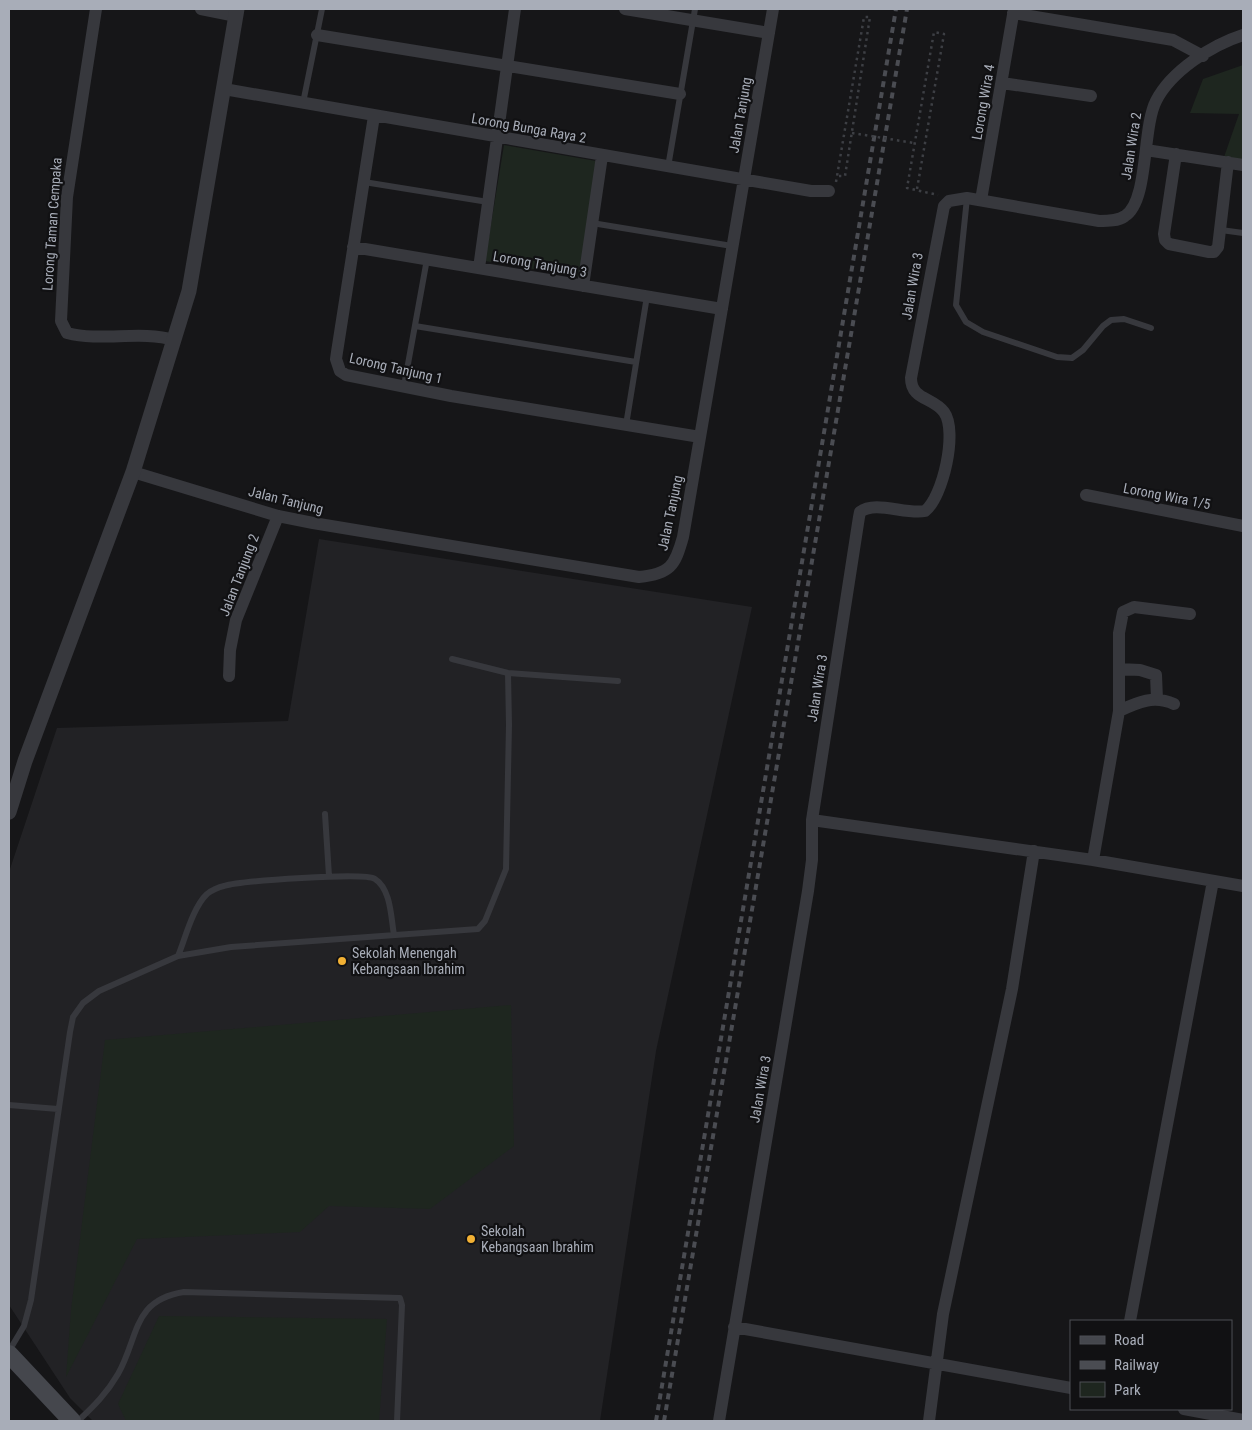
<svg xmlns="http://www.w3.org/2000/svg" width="1252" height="1430" font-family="'Roboto Condensed',sans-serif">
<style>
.built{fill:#222225}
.green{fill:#1e261f}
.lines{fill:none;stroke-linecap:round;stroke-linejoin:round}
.path{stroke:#3d3f44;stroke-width:2.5;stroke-dasharray:2.5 4;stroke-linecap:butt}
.service{stroke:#37383d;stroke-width:6}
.minor{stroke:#37383d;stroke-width:12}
.tertiary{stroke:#37383d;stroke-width:15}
.secondary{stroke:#45474d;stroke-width:18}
.rail{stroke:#4a4c52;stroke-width:4;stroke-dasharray:6 5;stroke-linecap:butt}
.path-bridge{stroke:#3d3f44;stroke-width:2.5;stroke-dasharray:2.5 4;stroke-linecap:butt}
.poi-dot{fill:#f2b134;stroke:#111113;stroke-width:2}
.labels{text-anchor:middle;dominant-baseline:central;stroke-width:4.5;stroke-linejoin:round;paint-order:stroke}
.street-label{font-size:14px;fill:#a8adb8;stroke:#111113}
.poi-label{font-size:14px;fill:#a8adb8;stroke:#111113;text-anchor:start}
</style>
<rect width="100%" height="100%" fill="#161618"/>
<!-- built -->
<path class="built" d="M319,539L752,607L656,1051L600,1421H93L70,1398L9,1305V872L57,728L288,721Z"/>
<!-- green -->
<path class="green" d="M1243,65V160L1224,157L1239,114L1190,113L1203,79Z
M504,145L596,161L580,277L485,261Z
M511,1005L514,1146L430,1209L329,1206L300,1232L137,1239L66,1377L71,1310L105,1040Z
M159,1316L387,1319L379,1421H126L118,1404Z"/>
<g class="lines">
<!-- path -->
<path class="path" d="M836,182L864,17H870L845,176H839
M917,189L944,34L934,32L907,188L938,195"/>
<!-- service -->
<path class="service" d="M303,103L322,9
M668,167L695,9
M364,182L488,202
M967,198L956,305L966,322L983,332L1057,357L1072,358L1083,350L1103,326L1111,320L1124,319L1151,328
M592,223L732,246
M1221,230L1243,233
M415,326L636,362
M404,386L427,259
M626,425L647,296
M452,659L508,673L618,681
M325,814L329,876
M178,956C185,939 193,907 207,894C210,891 219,887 224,886C240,881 365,872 375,879C391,889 391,918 394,935
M9,1105L58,1109
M9,1351L24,1326L31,1300L70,1032L73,1017L83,1003L99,991L178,956L231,947L478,929L485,921L506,869L509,725L508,673
M78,1421C94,1406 107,1393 118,1374C139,1337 132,1300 184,1292L400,1298L402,1305L397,1421"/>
<!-- minor -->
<path class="minor" d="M96,9L67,197L61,321L67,333C102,342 139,330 175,340
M201,9L236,16
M625,9L769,33
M1013,13L1173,40L1203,56
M317,35L680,94
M1002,83L1091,96
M224,89L811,191H829
M374,116L337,352L336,359L340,371L346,375L451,396L700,437
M1146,150L1243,165
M1176,154L1164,234L1165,240L1169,244L1209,252H1214L1218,247L1228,162
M981,200L1014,9
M353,247L722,309
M479,268L515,9
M583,286L602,156
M133,472L278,516L313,523L639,577C670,574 675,566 683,537L773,9
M1086,495L1243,526
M1119,669L1140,670L1156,675L1157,699
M229,676L230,650L236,620L278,516
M1119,711C1138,702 1154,695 1174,704
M812,820L1093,860L1243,886
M1093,860L1119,711V633L1123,612L1134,607L1190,614
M1130,1321L1213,881
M734,1327L1071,1388
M1184,1409L1243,1420
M719,1421L808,891L812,860V820L859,517L860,512C875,500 906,515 925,511C943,497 958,431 944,412C933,397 911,400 911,378L944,206L949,201L967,198L1099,221C1108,221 1118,221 1125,216C1149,201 1142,128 1156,101C1171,71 1212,45 1243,35
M929,1421L943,1314L1012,989L1034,851"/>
<!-- tertiary -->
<path class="tertiary" d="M9,812L25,761L133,472L189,291L237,9"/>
<!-- secondary -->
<path class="secondary" d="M9,1354L72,1421"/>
<!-- rail -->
<path class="rail" d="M656,1421L896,9
M664,1421L907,9"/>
<!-- path-bridge -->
<path class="path-bridge" d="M852,133L914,143"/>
</g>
<!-- markers -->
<g class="poi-dot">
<circle cx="342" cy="961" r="5"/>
<circle cx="471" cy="1239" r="5"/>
</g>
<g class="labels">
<!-- street labels -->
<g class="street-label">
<text transform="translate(983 102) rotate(-80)">Lorong Wira 4</text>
<text transform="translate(740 115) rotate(-80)">Jalan Tanjung</text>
<text transform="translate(529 128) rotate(10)">Lorong Bunga Raya 2</text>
<text transform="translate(1131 146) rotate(-81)">Jalan Wira 2</text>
<text transform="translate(52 224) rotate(-86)">Lorong Taman Cempaka</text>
<text transform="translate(540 264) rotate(10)">Lorong Tanjung 3</text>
<text transform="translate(912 286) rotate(-80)">Jalan Wira 3</text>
<text transform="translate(396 368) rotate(13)">Lorong Tanjung 1</text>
<text transform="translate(1167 496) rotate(11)">Lorong Wira 1/5</text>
<text transform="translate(286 500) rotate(14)">Jalan Tanjung</text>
<text transform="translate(670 513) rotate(-78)">Jalan Tanjung</text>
<text transform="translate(239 575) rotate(-69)">Jalan Tanjung 2</text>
<text transform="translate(817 688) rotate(-81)">Jalan Wira 3</text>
<text transform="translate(760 1089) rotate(-80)">Jalan Wira 3</text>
</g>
<!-- poi labels -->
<g class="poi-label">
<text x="352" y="953">Sekolah Menengah<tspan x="352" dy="16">Kebangsaan Ibrahim</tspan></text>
<text x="481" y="1231">Sekolah<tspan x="481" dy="16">Kebangsaan Ibrahim</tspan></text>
</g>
</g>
<!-- border -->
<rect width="1252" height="1430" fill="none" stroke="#a8adb8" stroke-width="20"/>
<!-- legend -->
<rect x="1070" y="1320" width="162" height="90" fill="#111113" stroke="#4d4f55"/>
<rect x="1080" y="1336" width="25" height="8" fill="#45474d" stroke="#4d4f55"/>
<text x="1114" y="1345" font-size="15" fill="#a8adb8">Road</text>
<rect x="1080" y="1361" width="25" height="8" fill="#4a4c52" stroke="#4d4f55"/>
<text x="1114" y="1370" font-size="15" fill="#a8adb8">Railway</text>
<rect x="1080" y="1382" width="25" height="15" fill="#1e261f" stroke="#4d4f55"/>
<text x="1114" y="1395" font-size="15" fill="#a8adb8">Park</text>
</svg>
